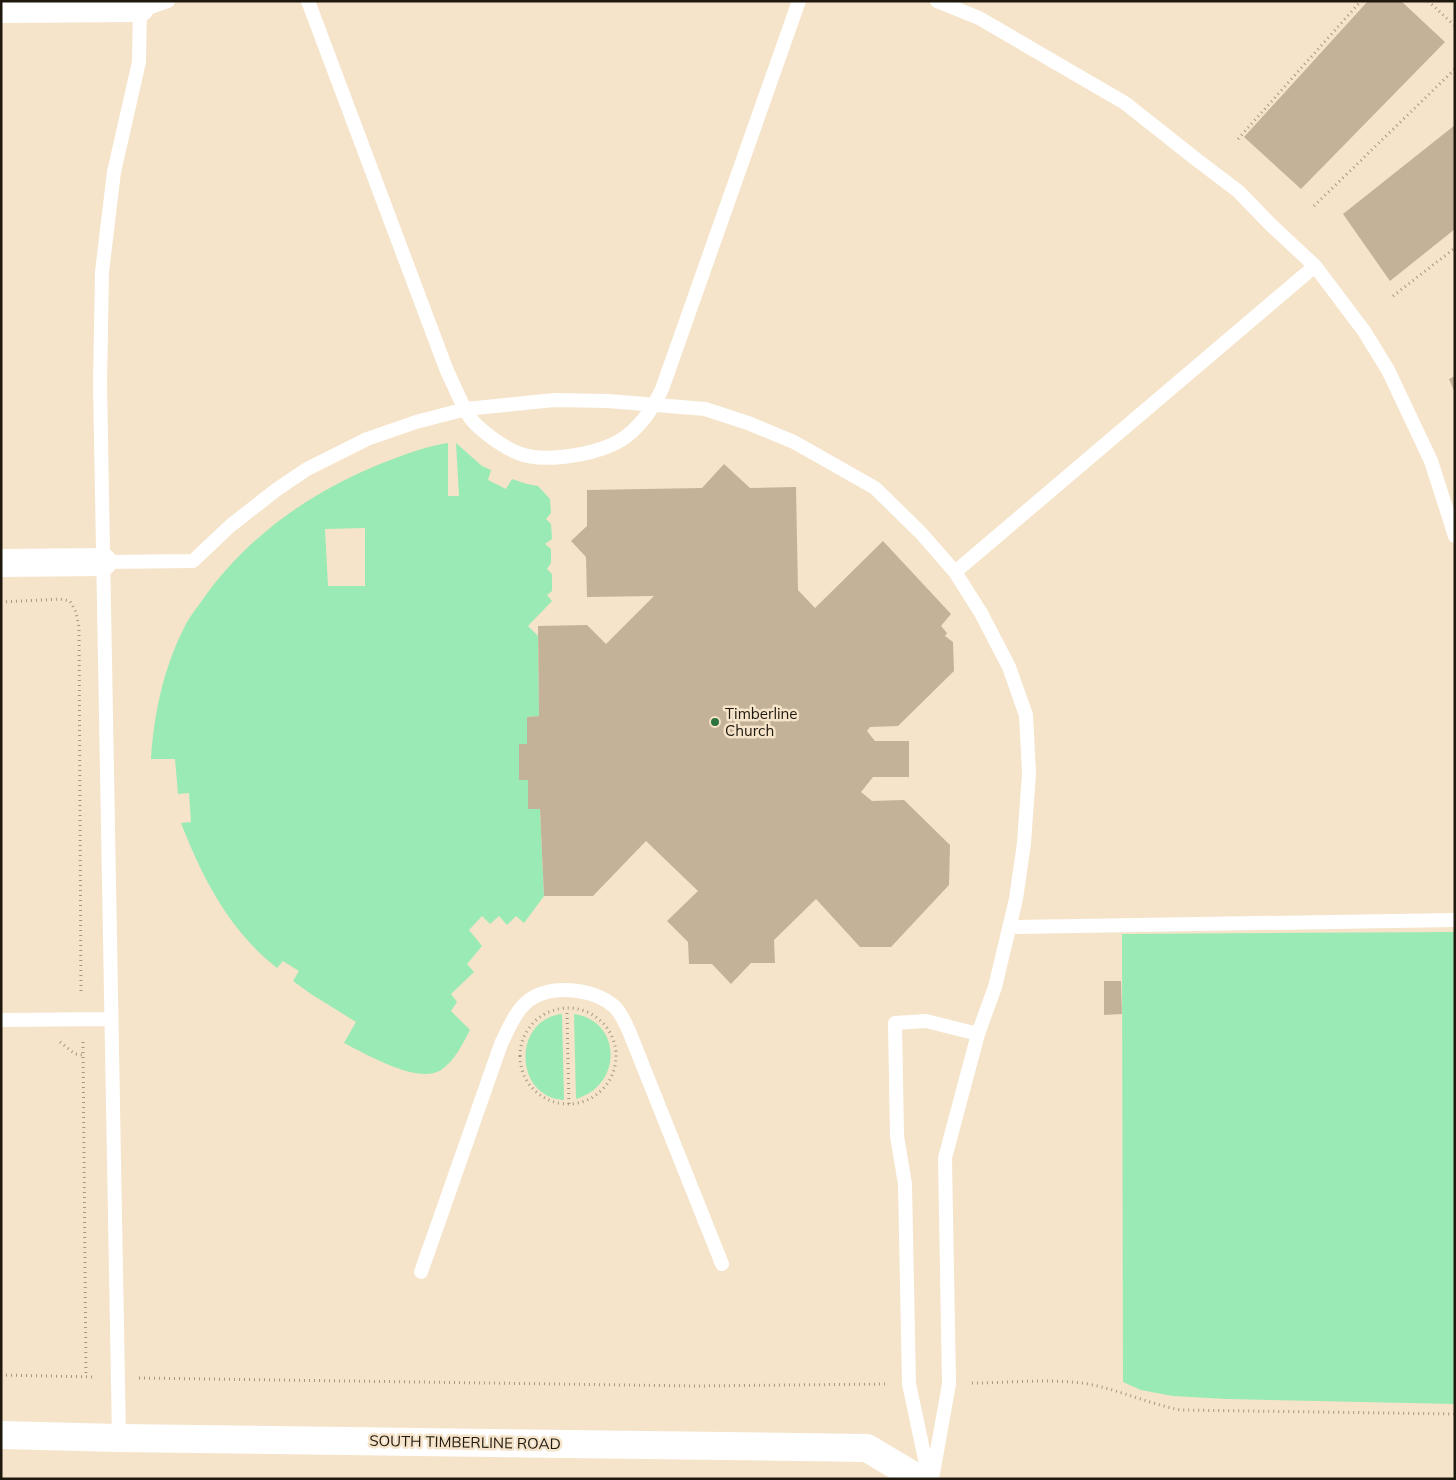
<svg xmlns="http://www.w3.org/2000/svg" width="1456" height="1480" font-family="Mulish,sans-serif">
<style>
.green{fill:#99eab5;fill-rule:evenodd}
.building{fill:#c3b298}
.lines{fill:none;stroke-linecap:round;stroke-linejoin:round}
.path{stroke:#a49782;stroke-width:3;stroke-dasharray:1 4;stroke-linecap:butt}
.service{stroke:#fff;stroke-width:14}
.minor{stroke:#fff;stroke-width:28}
.primary{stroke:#fff;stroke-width:28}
.poi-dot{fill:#2d733f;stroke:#f5e4c9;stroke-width:2}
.labels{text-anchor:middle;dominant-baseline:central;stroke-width:5;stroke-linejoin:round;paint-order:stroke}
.poi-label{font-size:15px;fill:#1e180e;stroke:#f5e4c9;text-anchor:start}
.street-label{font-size:15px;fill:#1e180e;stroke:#f5e4c9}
</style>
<rect width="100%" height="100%" fill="#f5e4c9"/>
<!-- green -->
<path class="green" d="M448,443V496H459L456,443L482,466L491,470L488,480L506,489L512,479L527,484L538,486L550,499L551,513L546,519L551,524L552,539L545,544L551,549V563L547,569L552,574V591L547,595L552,601L528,626L538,636L539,716L527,717V744L519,745V780H528V809H540L544,896L524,923L516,916L507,925L499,916L490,924L482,916L469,930L482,946L467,964L474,972L451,994L457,1002L451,1011L470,1030C462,1045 455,1060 441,1070C418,1085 366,1054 344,1043L356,1022L311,994L293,981L299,971L283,961L277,968C229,930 203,879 181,823L191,822L189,793L178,794L175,759H151C154,712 164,666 186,624C190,616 196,609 201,602C247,535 317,487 393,459C411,452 429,446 448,443ZM365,528V586H328L325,529Z
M1455,932V1404L1227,1399L1173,1396L1141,1390L1123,1382L1122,934Z
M562,1014L564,1100C514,1097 512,1020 562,1014Z
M574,1014C622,1021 623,1085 576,1099Z"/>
<!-- building -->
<path class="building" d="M1368,1H1401L1445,42L1301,189L1244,137Z
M1455,125V229L1390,281L1343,214Z
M1455,376V393L1449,379Z
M724,464L750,488L796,487L798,590L815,608L883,541L951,614L941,626L947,633L945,636L953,642L954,671L898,726L870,727L867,731L875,741H909V777H873L861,792L872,801L904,800L950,845L949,885L891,947H860L816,899L774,940L775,963H751L731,984L712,964H689L688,942L667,921L698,891L646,841L593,896H544L540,809H528V780H519V744H527V717L539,716L538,626L587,625L606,644L654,596L587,597L586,557L571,541L587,526V490L702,488Z
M1104,981H1121L1122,1014L1104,1015Z"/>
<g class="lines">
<!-- path -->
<path class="path" d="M1428,1L1455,26
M1238,139L1361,1
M1314,206L1455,69
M1393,296L1455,248
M1,602L60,599L70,601L76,612L79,627L81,994
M520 1056a48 48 0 1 1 96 0a48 48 0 1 1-96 0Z
M567,1013L569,1108
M60,1042L75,1054L83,1055
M83,1042L86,1377
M1,1375L95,1377
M139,1378L694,1386L888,1384
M972,1383C1010,1383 1050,1378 1088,1384C1120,1390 1149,1404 1181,1410L1455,1414"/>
<!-- service -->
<path class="service" d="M308,1L447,371C453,383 464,410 471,419C482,432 503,447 518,453C545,464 605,454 628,435C643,423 654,406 662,389L799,1
M937,1L979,18L1125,103L1197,160L1238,191L1272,226L1315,266L1364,331L1388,370L1431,461L1455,536
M140,11L168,1
M103,562L193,561L230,526L276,490L307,469L367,439L416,422L466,409L554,400L608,401L705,409L748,423L794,442L875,488L921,533L955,572L981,613L1009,667L1026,715L1029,773L1024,843L1016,899L995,987L978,1034L945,1158L949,1384L932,1479
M955,572L1315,266
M1009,927L1455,920
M1,1020L111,1019
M421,1272L501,1044C509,1028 517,1006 534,997C557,984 596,990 615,1007C621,1013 625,1023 629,1031L722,1264
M119,1438L100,383L102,272L114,172L139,62L140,3
M929,1478L909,1384L905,1184L897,1136L895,1023L926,1021L978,1034"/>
<!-- minor -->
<path class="minor" d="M1,9L140,8
M1,563L103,562"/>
<!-- primary -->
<path class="primary" d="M1,1435L119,1438L867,1448L919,1479"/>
</g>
<!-- markers -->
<circle class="poi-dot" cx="715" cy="722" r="5"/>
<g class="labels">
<!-- poi labels -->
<g class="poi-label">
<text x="725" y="713">Timberline<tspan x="725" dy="17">Church</tspan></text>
</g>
<!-- street labels -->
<g class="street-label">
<text transform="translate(465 1442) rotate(1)">SOUTH TIMBERLINE ROAD</text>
</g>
</g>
<!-- border -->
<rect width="1456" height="1480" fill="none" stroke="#1e180e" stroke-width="5"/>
</svg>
